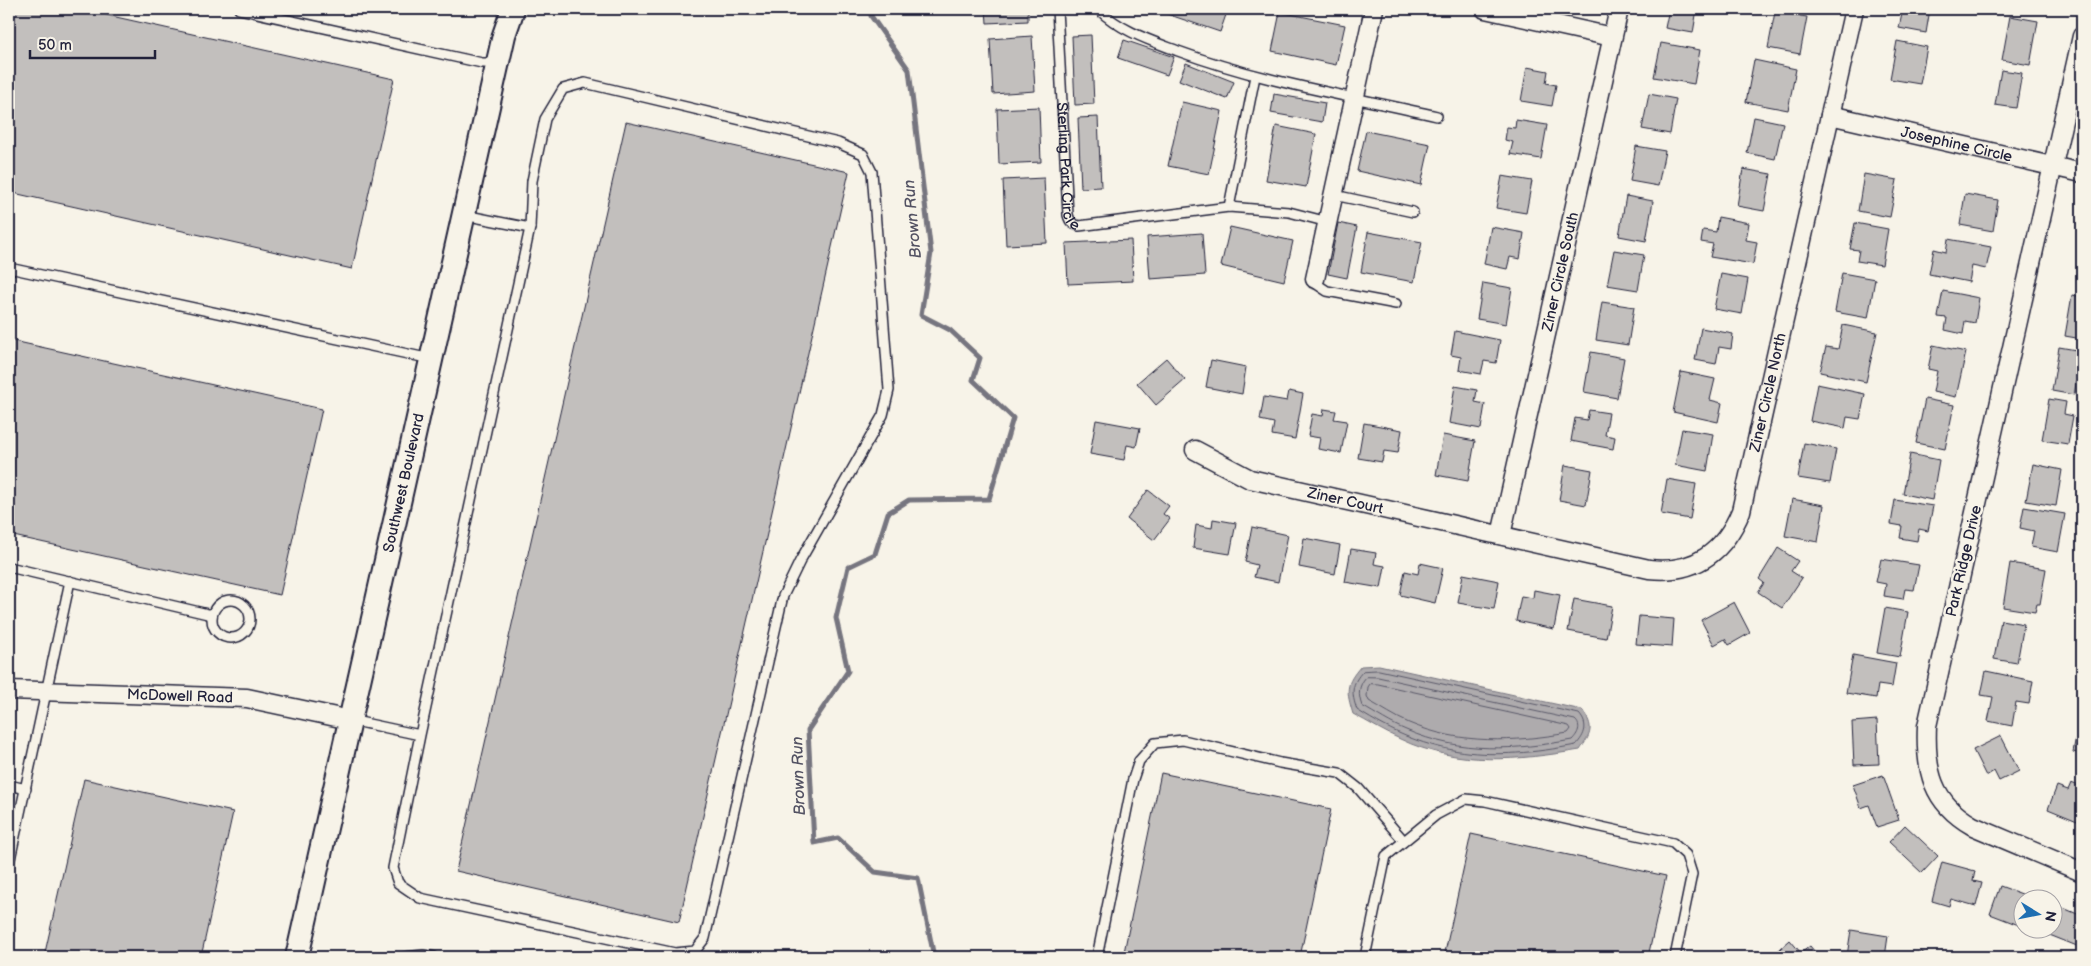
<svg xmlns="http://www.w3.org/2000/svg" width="2091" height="966" font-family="'Balsamiq Sans',sans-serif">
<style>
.water{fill:#aeabad;stroke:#76747f}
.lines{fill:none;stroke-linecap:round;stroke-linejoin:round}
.shore{stroke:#5a5969;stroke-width:1}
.stream{stroke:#76747f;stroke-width:5}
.building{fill:#c2bfbd;stroke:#22223b}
.service-casing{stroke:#22223b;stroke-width:12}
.minor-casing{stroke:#22223b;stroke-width:21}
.tertiary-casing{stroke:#22223b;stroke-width:26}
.service{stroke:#f7f3e8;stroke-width:9}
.minor{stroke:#f7f3e8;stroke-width:18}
.tertiary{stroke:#f7f3e8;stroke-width:22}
.labels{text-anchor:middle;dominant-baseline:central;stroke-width:5;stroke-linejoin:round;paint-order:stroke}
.street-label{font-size:15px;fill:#22223b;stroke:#f7f3e8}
.water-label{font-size:16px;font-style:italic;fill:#535263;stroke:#f7f3e8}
</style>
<rect width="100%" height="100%" fill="#f7f3e8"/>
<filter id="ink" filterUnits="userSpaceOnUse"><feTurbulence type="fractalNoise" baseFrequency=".02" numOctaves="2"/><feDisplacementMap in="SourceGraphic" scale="10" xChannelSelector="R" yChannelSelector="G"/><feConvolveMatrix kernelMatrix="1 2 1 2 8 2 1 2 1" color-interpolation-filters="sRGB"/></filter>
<g filter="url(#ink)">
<!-- water -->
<path class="water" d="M1379,665L1582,710C1595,727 1591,734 1580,750C1519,760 1458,767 1400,739C1384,732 1368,722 1353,714C1346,691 1345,684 1361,666Z"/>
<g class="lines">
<!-- shore -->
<path class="shore" d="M1379,670L1579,714C1589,725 1585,735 1576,745C1491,761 1431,758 1357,710C1351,693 1351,684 1363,671Z
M1378,677L1575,720C1582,726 1578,734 1572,740C1515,750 1461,754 1406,730C1391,724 1376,714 1362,706C1358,695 1358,686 1366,677Z
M1378,684L1569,726L1571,729L1568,733C1514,742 1461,745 1409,723C1395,717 1382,708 1369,701L1367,696L1368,687L1370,684Z"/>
<!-- stream -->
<path class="stream" d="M872,9L871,16L909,70L931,253L921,315L950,330L980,358L973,380L1013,418L989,499L909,500L888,513L875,554L848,567L836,618L848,671L808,730L814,843L838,838L875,872L918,878L934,957"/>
</g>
<!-- building -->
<path class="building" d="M9,9H80L394,79L352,269L9,192Z
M986,9H1028V21L987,23Z
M1169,9H1228L1220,32L1167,14Z
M1669,9H1697L1693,33L1665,28Z
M1903,9H1930L1926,33L1899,28Z
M1280,12L1345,25L1336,65L1272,51Z
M1775,12L1807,17L1800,54L1768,48Z
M2010,16L2038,21L2030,65L2002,60Z
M1091,35L1094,104L1075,105L1072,36Z
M1032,36L1035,91L993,94L990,39Z
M1124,40L1174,57L1167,75L1118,58Z
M1897,41L1927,47L1920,84L1890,79Z
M1661,43L1700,50L1694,84L1654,77Z
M1754,60L1796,69L1788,110L1746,102Z
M1186,63L1234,82L1227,99L1179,80Z
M1527,67L1548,71L1546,83L1556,85L1552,106L1521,101Z
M2001,70L2022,73L2016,108L1995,105Z
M1274,94L1325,103L1322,122L1271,113Z
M1649,94L1676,99L1670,134L1642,129Z
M1182,102L1222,111L1209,174L1168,166Z
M1039,107L1041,162L999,164L997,109Z
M1098,117L1101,187L1081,188L1078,118Z
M1754,117L1783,123L1775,159L1747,153Z
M1516,120L1547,125L1541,159L1510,154L1513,142L1505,140L1507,127L1515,128Z
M626,122L849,172L679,922L456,871Z
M1276,126L1316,134L1306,187L1266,180Z
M1366,131L1430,144L1421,185L1357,171Z
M1636,146L1665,151L1658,186L1630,181Z
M1743,169L1771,174L1764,211L1737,206Z
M1864,174L1897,180L1890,217L1858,211Z
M1502,176L1532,181L1526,213L1496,208Z
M1044,178L1047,243L1006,245L1003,180Z
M1965,194L1998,200L1993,231L1960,225Z
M1626,196L1653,201L1646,241L1619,236Z
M1718,217L1749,223L1746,240L1757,242L1753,264L1710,257L1713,244L1701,242L1703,230L1716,232Z
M1338,223L1357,227L1347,278L1328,274Z
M1855,223L1888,229L1882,265L1857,261L1859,250L1850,249Z
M1230,227L1293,241L1284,281L1221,266Z
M1491,227L1524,233L1520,259L1510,257L1507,269L1484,264Z
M1368,232L1422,242L1414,282L1361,272Z
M1202,233L1205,275L1150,279L1147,237Z
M1948,239L1991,247L1986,269L1972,266L1969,282L1929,274L1934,249L1946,252Z
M1131,240L1133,281L1068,284L1066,243Z
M2082,243V266L2078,265Z
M1614,250L1644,255L1638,290L1607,285Z
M1842,273L1875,279L1868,318L1835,312Z
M1721,274L1748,279L1742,314L1714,309Z
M1483,283L1512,288L1506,324L1477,319Z
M1943,291L1979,298L1975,323L1965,321L1963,334L1945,330L1947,318L1938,317Z
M2072,295L2082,297V339L2065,336Z
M1602,302L1634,307L1628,345L1596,340Z
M1843,325L1877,332L1866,382L1820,372L1826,347L1838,349Z
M1701,328L1733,334L1731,349L1719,347L1716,364L1695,360Z
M1455,331L1500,340L1496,363L1484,361L1481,374L1459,370L1461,357L1451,355Z
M9,340L322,409L280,595L9,535Z
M1933,345L1966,352L1956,397L1933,392L1937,371L1928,369Z
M2059,347L2082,351L2074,395L2052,391Z
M1591,352L1624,358L1617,398L1584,392Z
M1166,358L1185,380L1156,405L1137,383Z
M1211,360L1246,367L1242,394L1206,387Z
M1681,372L1715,379L1710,400L1722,403L1718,422L1673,412Z
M1817,384L1865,394L1860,419L1847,417L1845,428L1810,421Z
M1455,386L1477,390L1475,402L1485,404L1481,429L1449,423Z
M1289,391L1303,394L1295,439L1272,435L1274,423L1260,420L1264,397L1287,401Z
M1925,399L1954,405L1945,449L1916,443Z
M2049,399L2066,402L2064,414L2073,416L2068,444L2042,440Z
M1324,409L1336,411L1334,419L1347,421L1341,453L1318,449L1320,438L1308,436L1312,414L1323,416Z
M1589,410L1609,413L1605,435L1615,437L1613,449L1571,441L1575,418L1587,420Z
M1096,420L1140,428L1136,447L1127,445L1124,460L1090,454Z
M1364,423L1402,430L1398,453L1384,451L1382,462L1358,458Z
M1682,429L1713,434L1707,471L1675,465Z
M1443,435L1475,441L1468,481L1436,475Z
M1804,443L1836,449L1830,483L1798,478Z
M1910,454L1939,460L1932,500L1903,494Z
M2033,464L2062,470L2056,506L2026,501Z
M1565,465L1592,470L1586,505L1559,500Z
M1667,479L1696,484L1690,519L1661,514Z
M1148,490L1169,506L1163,514L1170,519L1154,540L1127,519Z
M1792,499L1824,505L1818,542L1785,536Z
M1895,500L1933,506L1928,531L1919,529L1917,541L1900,538L1902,526L1891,524Z
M2024,507L2065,514L2058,552L2031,547L2034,531L2020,528Z
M1213,519L1236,523L1230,554L1193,548L1196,525L1212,528Z
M1252,527L1288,535L1278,582L1254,577L1257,565L1245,562Z
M1304,538L1340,545L1335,574L1299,567Z
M1778,548L1798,561L1791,571L1802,578L1782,608L1758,592L1764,583L1759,579Z
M1351,549L1376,553L1374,564L1385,566L1381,588L1345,582Z
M1881,559L1919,565L1914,590L1905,589L1903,599L1884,596L1886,584L1876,582Z
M1420,563L1443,568L1435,603L1400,595L1405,571L1418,574Z
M2010,563L2046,569L2040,604H2037L2035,612L2003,607Z
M1463,574L1499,581L1494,609L1458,603Z
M1534,590L1560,595L1554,629L1516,621L1521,596L1533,598Z
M1574,599L1612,606L1606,638L1568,631Z
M1734,602L1750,633L1729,645L1725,639L1714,645L1701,620Z
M1885,608L1908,612L1900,657L1877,653Z
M1639,616L1674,619L1672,647L1636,644Z
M2001,620L2024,624L2017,663L1994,659Z
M1853,655L1896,663L1892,687L1878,685L1876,698L1846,693Z
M1986,671L2033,681L2029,704L2016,702L2012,726L1988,721L1993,697L1981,695Z
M1877,720L1879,764L1854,765L1852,722Z
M2078,726L2082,727V754L2073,752Z
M2001,736L2019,771L1999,781L1994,771L1986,776L1973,750Z
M1161,773L1331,809L1300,957H1123Z
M1883,775L1899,820L1877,827L1869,805L1861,808L1853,785Z
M84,779L233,812L201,957H44Z
M2071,783L2082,787L2078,796L2082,798V823L2048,809L2057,786L2068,790Z
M1905,825L1938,856L1922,873L1889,842Z
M1471,834L1666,876L1648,957H1444Z
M1942,862L1975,871L1973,881L1982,883L1976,906L1951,899L1949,906L1932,901Z
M2000,886L2033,898H2024V927L1990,914Z
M2054,904L2082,916V948L2042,932L2044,928H2054Z
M1851,930L1888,936L1885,957L1847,956Z
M1790,940L1801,953L1810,946L1819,957H1771Z
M1921,951L1928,957H1915Z"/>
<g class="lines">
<!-- service casing -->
<g class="service-casing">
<g id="service">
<path d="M239,9L482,63H497"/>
<path id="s1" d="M1057,9L1068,215C1070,222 1072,224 1079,226L1229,207L1289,212L1328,222"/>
<path d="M1098,9C1121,31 1149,40 1178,51C1262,82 1350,96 1437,116"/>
<path d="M1334,195L1413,212"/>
<path d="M1229,207L1255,76"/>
<path d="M464,215L530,228"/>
<path d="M9,268L431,359"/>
<path d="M1315,279L1318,285L1327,291L1396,304"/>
<path d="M9,567L212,615"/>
<circle cx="231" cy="619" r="19"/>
<path d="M350,720L420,735L393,868L398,883L420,898L675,953L695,951L705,938L783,596L800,561L883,415L889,390L872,172L863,154L838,143L585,83L563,89L545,119L532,181L530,228L420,735"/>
<path d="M9,785L26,789"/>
<path d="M9,864L70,581"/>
<path d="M405,957L423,955L434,957"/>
<path d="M1097,957L1133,779L1139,761L1155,743L1183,740L1280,763L1339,773L1358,788L1404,841"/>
<path d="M1365,957L1386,856L1436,815L1466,799L1485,801L1673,843L1686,855L1692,874L1675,957"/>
</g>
</g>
<!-- minor casing -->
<g class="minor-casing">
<g id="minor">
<path d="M1485,9L1612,37"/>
<path d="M2082,36L1927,726C1925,770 1932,803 1973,826L2082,872"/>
<path id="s2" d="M1830,115L2082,173"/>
<path d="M1315,279L1374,9"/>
<path id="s3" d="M1195,450L1250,479L1649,569C1695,574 1724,552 1741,511L1854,9"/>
<path id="s4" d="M1501,535L1619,9"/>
<path id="s5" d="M9,690L247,698L350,720"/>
</g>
</g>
<!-- tertiary casing -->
<g class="tertiary-casing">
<g id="tertiary">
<path id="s6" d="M297,957L504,35L513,9"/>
</g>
</g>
<!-- service -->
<use href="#service" class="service"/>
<!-- minor -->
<use href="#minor" class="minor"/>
<!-- tertiary -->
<use href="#tertiary" class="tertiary"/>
</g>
</g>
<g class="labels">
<!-- street labels -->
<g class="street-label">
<text stroke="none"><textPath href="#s2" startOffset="130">Josephine Circle</textPath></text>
<text stroke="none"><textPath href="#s1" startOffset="158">Sterling Park Circle</textPath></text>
<text stroke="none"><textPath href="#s4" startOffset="270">Ziner Circle South</textPath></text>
<text stroke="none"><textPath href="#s3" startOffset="711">Ziner Circle North</textPath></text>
<text stroke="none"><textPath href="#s6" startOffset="486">Southwest Boulevard</textPath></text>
<text stroke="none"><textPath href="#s3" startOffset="160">Ziner Court</textPath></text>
<text transform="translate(1964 561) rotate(-77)">Park Ridge Drive</text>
<text stroke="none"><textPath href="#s5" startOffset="171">McDowell Road</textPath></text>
</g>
<!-- water labels -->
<g class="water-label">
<text transform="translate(913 219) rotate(-95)">Brown Run</text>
<text transform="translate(799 776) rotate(-92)">Brown Run</text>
</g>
</g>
<!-- margin -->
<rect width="2091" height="966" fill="none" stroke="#f7f3e8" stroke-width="30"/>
<rect x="15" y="15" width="2061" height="936" fill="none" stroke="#22223b" stroke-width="2" filter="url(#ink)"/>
<!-- north arrow -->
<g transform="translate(2038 914) rotate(100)"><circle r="24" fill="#f7f3e8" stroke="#a29fa3"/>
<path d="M0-4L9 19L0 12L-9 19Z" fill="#1f6fb2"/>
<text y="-8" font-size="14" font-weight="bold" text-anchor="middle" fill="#22223b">N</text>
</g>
<!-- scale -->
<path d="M30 50v8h125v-8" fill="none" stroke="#22223b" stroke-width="2.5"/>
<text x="38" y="50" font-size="15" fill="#22223b" stroke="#f7f3e8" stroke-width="4" paint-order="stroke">50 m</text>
</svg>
